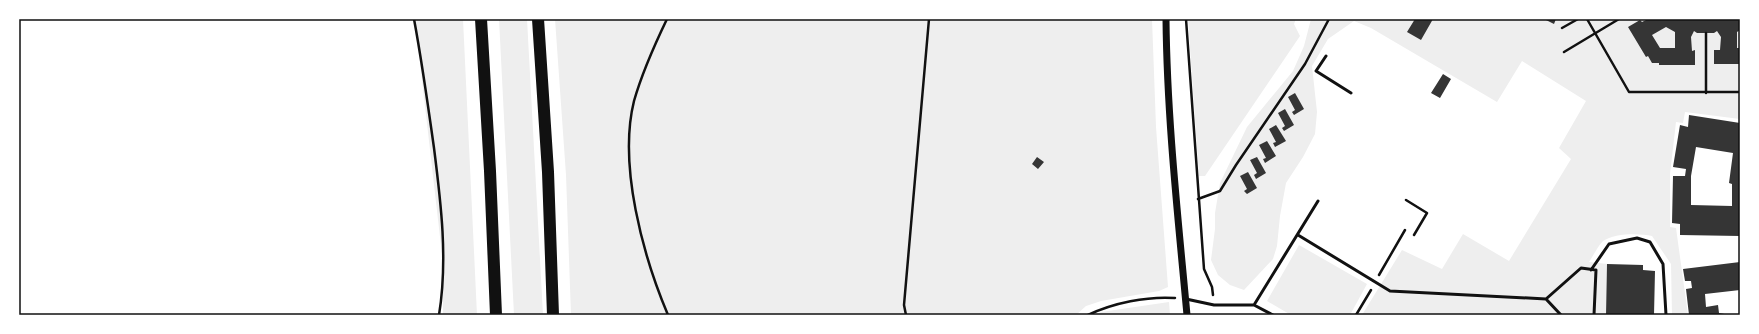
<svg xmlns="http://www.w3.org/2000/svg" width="1759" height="334" font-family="'Source Serif 4',serif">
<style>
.green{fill:#eee}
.building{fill:#353535;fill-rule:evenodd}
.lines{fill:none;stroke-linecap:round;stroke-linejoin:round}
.path{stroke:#111;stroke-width:2.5}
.service{stroke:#111;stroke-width:3}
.tertiary{stroke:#111;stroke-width:7}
.motorway{stroke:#111;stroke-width:12}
.neatline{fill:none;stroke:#111;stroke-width:1.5}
</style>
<rect width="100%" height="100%" fill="#fff"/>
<!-- green -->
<path class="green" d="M415,19H463L477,315H443V263Z
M499,19H527L543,315H514Z
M555,19H1152L1156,127L1168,287L1159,291L1101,301L1086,306L1076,315H571L566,175Z
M1188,19H1296L1294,24L1300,36L1205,176H1199Z
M1311,19H1740V119L1685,112L1683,123L1676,122L1670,174V227L1676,228L1688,315H1672L1671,264L1652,236C1640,233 1614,233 1603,241C1598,246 1593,256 1589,262L1607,264L1606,315H1362L1402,250L1442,269L1463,234L1509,261L1571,159L1559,148L1586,101L1522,61L1497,102L1371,28L1354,21L1328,39L1312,66L1317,112L1315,134L1303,157L1286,183L1280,216L1277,246L1273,259L1244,290L1230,285L1218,275L1211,260L1215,229V213L1220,183L1247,127L1293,71L1304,46Z
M1299,245L1367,284L1350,315H1291L1267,301Z
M1169,302L1170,315H1096L1101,312Z"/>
<!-- building -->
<path class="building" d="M1415,19H1433L1421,40L1407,32Z
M1544,19H1556L1554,24Z
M1648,19H1740V30L1737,32V48H1740V64H1714V50H1720L1721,37L1717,31L1714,33H1697L1694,31L1691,37L1692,51L1695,50V65H1659V63H1652L1648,56L1646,57L1628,27L1640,20L1642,22ZM1666,27L1675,32V48H1660L1652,35Z
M1443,74L1451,79L1440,98L1431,93Z
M1295,93L1304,109L1294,115L1292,112L1295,110L1288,97Z
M1285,109L1294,125L1284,131L1282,128L1285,126L1278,113Z
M1689,115L1740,123V236L1680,235V224L1672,223L1673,176H1685L1686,169L1673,167L1680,125L1688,127ZM1696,147L1733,153L1729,183L1732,184V206L1691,205V176Z
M1276,125L1286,141L1275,147L1273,143L1276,142L1269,129Z
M1267,141L1276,156L1265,163L1263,159L1266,158L1259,145Z
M1037,157L1044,162L1038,169L1032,164Z
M1257,157L1266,173L1256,179L1254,175L1257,173L1250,160Z
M1248,172L1257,188L1247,194L1244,191L1247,189L1240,176Z
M1740,262V290L1705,294L1706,307L1718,305L1719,313L1730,315H1689L1686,289L1692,288L1691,281H1685L1683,269Z
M1607,264L1643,265V270L1655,271L1654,315H1606Z"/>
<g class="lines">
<!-- path -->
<path class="path" d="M414,19C422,62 428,105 434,148C441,203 448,260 439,315
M667,19C654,46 642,73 634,101C618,165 643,256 668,315
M1186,19L1204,269L1212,287L1213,295
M1587,19L1629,92H1740
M1562,28L1578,19
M1564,52L1619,19
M1706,93V33
M1198,199L1220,191L1236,165L1305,64L1329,19
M1406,200L1427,213L1414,235
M1379,275L1405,230
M906,315L904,305L929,19
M1088,315C1113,303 1147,296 1175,298
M1356,315L1371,290"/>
<!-- service -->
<path class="service" d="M1326,56L1316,71L1351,93
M1298,235L1390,291L1546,299L1581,268L1596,270L1594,315
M1591,270L1609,244L1637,238L1650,242L1663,264L1666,315
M1186,299L1214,305H1254L1273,315
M1546,299L1561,315
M1254,305L1318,201"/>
<!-- tertiary -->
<path class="tertiary" d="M1166,19C1167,118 1178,217 1187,315"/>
<!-- motorway -->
<path class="motorway" d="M481,19L490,171L496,315
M538,19L548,172L553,315"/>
</g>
<!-- border -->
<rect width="1759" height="334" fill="none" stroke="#ffffff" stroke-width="40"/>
<rect x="20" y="20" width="1719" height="294" class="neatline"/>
</svg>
